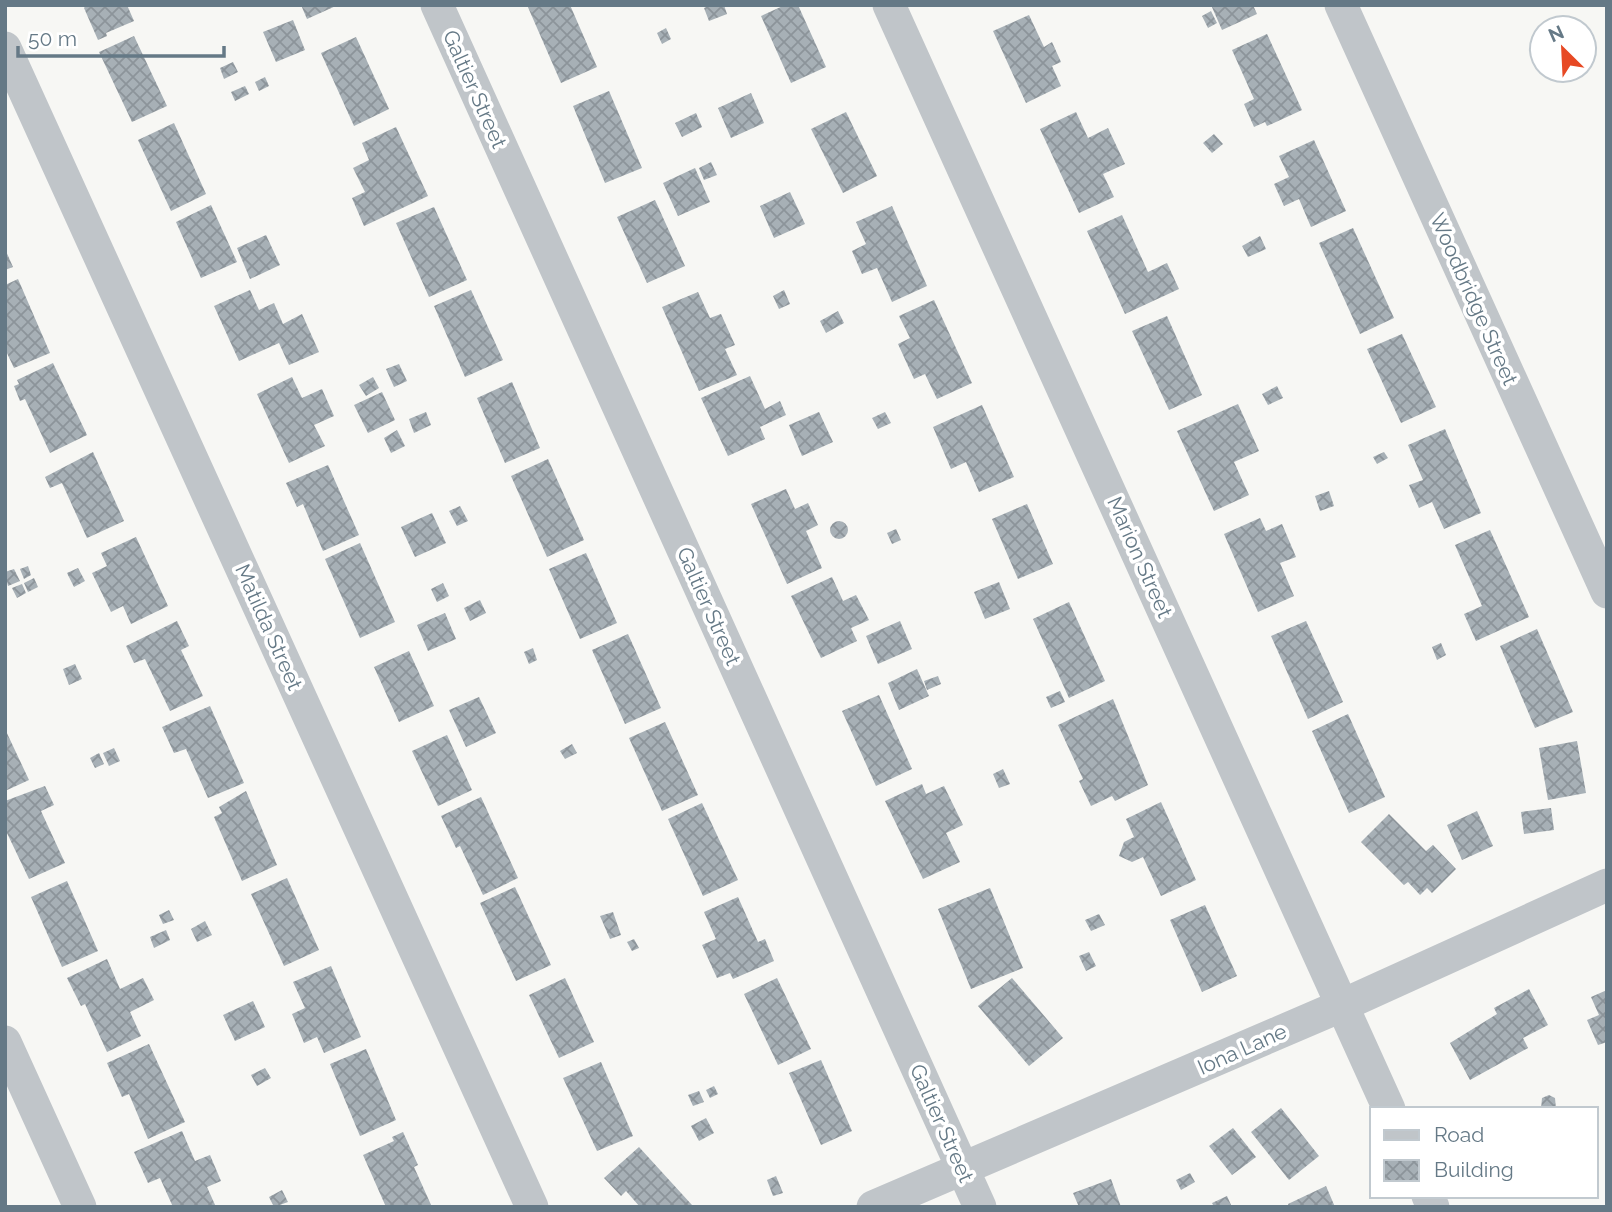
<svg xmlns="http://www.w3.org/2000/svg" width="1612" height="1212" font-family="Raleway,sans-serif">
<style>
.building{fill:url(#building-cross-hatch)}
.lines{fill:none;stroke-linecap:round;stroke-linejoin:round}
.minor{stroke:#c0c5c9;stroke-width:33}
.labels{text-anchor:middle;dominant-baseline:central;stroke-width:7;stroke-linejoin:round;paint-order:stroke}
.street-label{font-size:21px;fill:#657986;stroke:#fff}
</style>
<defs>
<pattern id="building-cross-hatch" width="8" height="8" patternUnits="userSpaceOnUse" patternTransform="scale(1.75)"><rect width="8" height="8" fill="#a7b0b6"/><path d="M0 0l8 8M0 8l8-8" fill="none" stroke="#8c949a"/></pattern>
</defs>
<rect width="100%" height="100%" fill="#f7f7f4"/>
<!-- building -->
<path class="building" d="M86,5H127L134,21L106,33L107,36L98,40L84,8Z
M301,5H338L307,19Z
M527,5H570L597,67L561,83Z
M710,5H724L727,14L709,21L704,8Z
M785,5H798L826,67L791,83L761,16Z
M1211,5H1253L1257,14L1222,30Z
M1211,11L1217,23L1208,28L1202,16Z
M1029,15L1044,47L1052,42L1061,62L1052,66L1061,86L1026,103L993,31Z
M293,20L305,50L276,62L263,32Z
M666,28L671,39L662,44L657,33Z
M1267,34L1302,110L1267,126L1265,122L1254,127L1244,104L1254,99L1232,50Z
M134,36L167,106L132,122L99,52Z
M356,37L389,109L354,126L321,53Z
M233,62L238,72L224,79L220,68Z
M265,77L269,86L259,91L255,82Z
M245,86L249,94L235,101L231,92Z
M609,91L642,168L605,183L573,106Z
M751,93L764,123L731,138L718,108Z
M846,112L877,176L843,193L811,129Z
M1076,112L1088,138L1108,128L1125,164L1103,174L1114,197L1079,213L1040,129Z
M696,113L702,127L682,137L675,123Z
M174,123L206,194L171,211L138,140Z
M396,127L428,196L364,226L352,198L365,192L353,168L369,160L362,143Z
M1214,134L1223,144L1212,153L1203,143Z
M1314,140L1346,211L1311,227L1299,199L1284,206L1274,184L1289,177L1279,156Z
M711,162L717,175L704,180L699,168Z
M695,168L710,202L678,216L663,183Z
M790,192L805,224L774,238L760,206Z
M655,200L685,266L647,283L617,217Z
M211,205L237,262L201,278L176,222Z
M892,206L927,286L892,302L877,268L862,274L852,251L866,244L856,222Z
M434,207L467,280L429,297L396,223Z
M1122,215L1148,272L1167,263L1179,289L1125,314L1087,231Z
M1353,228L1394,318L1360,334L1319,243Z
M266,235L280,265L250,279L237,248Z
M1260,236L1266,249L1248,257L1242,246Z
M5,249L13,267L5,270Z
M18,279L50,353L14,368L5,349V285Z
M250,290L259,310L274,303L283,324L302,314L319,352L289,365L279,343L239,361L214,306Z
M471,290L503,360L465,377L434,306Z
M784,290L790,304L779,309L773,296Z
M698,292L710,318L721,314L735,345L725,349L737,375L699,391L662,307Z
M934,300L972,383L937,399L925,374L914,379L898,344L910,338L899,316Z
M838,311L844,323L826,333L820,321Z
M1167,316L1202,395L1169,410L1132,331Z
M1402,334L1436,407L1401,423L1367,349Z
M53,363L87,435L50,453L25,399L20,401L14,386L19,384L17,380Z
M399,364L407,381L394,387L386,369Z
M750,376L765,409L780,401L786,415L760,427L765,439L728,456L701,398Z
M292,377L302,398L322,389L334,416L314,425L325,446L289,463L257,394Z
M373,377L379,388L366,396L359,385Z
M512,382L540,448L505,463L477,398Z
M1277,386L1283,398L1268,405L1262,394Z
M382,392L395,420L368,433L354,405Z
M1238,404L1259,451L1234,462L1249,495L1214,511L1177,431Z
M982,405L1014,477L979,492L966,462L951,469L933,427Z
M426,412L431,425L414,433L409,419Z
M819,412L833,442L802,456L789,425Z
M885,412L891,423L878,429L872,418Z
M1445,429L1481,513L1444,529L1432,502L1419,508L1409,485L1423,480L1408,445Z
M397,430L405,446L391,453L384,438Z
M93,452L124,521L87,538L62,483L50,488L45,477Z
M1384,452L1388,458L1377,464L1373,457Z
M548,459L584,540L547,557L511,476Z
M328,465L359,535L323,551L303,504L297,507L286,483Z
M786,489L795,509L808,503L818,525L806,531L822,568L787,584L751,504Z
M1329,491L1334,506L1320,511L1315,496Z
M1027,504L1053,564L1018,579L992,519Z
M460,506L468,521L457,526L449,511Z
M432,513L446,543L415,557L401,527Z
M1260,518L1266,531L1282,524L1296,557L1280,563L1294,596L1258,612L1224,534Z
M830 530a9 9 0 1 1 18 0a9 9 0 1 1-18 0Z
M896,529L901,540L892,544L887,533Z
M1490,530L1529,617L1476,641L1464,614L1482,606L1455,545Z
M136,537L168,606L131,624L123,606L111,612L92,573L107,566L101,553Z
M360,543L395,622L360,638L325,559Z
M586,553L617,623L580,639L549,569Z
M28,566L31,575L24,579L20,569Z
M78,568L85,581L74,587L67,573Z
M14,569L20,581L8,586L5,572Z
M832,577L843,601L856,595L869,620L851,628L857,641L821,658L791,596Z
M34,578L38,587L28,592L24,583Z
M999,582L1010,609L985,619L974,592Z
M443,583L449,596L437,602L431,589Z
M22,584L26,593L17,598L12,588Z
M480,600L486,613L470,621L464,608Z
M1069,602L1105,681L1069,698L1033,619Z
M445,613L456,639L428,651L417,625Z
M177,621L189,646L181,650L203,696L170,711L145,659L134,663L126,646Z
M900,621L912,649L878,664L866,636Z
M1306,621L1343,702L1308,719L1271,636Z
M1537,629L1573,712L1535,728L1500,646Z
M628,634L661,708L625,724L592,650Z
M1441,643L1446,655L1437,660L1432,647Z
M533,648L537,660L529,664L524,652Z
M409,651L434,706L399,722L374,667Z
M75,664L82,679L69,685L63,669Z
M917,669L929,696L899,710L888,683Z
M938,676L941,684L927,690L924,681Z
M1060,691L1065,702L1051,708L1046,697Z
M879,695L912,769L876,786L842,711Z
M479,697L496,733L466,747L449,710Z
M1113,699L1148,785L1115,801L1112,796L1091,806L1079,781L1083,779L1058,725Z
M210,706L244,783L208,798L186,749L174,753L162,727Z
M1348,714L1385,797L1349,813L1312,731Z
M665,722L698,795L662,811L629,738Z
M5,729L29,780L5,791Z
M447,735L472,790L438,806L412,751Z
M1577,741L1586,793L1548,800L1539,748Z
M572,744L577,753L565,759L560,751Z
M114,748L120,761L109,766L103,753Z
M99,753L104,764L95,768L90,758Z
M1003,769L1010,784L999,788L993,774Z
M922,784L926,794L944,786L963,825L946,833L960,862L923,879L885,801Z
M45,786L54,805L41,811L65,863L29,879L5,829V801Z
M246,791L277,865L242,881L214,817L222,813L219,807Z
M481,797L518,878L483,895L460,846L456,848L441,816Z
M1161,802L1196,880L1161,896L1143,857L1132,862L1119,856L1124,842L1134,837L1126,819Z
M702,803L738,880L703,896L668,819Z
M1551,808L1554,830L1524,834L1521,812Z
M1477,811L1493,846L1462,860L1447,825Z
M1389,814L1426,851L1433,845L1456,869L1432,893L1427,888L1420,895L1408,882L1404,885L1361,842Z
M287,878L319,950L284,966L251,894Z
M67,881L98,951L62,967L31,897Z
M515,887L551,965L516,981L480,903Z
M990,888L1023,968L971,989L938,909Z
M738,897L758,942L765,939L774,961L733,979L730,973L717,978L702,945L716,939L704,912Z
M1205,905L1237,976L1202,992L1170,920Z
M169,910L174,920L163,924L159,915Z
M613,912L621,935L610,939L600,916Z
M1099,914L1105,925L1091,931L1085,920Z
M205,921L212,935L197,942L191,929Z
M166,930L170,940L154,948L150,937Z
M634,939L639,948L632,951L627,942Z
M1089,952L1096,966L1086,971L1079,956Z
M107,959L120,989L143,978L154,1000L130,1012L141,1036L107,1052L85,1004L81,1006L67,978Z
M331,966L361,1037L324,1053L317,1037L304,1043L292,1014L305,1008L293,982Z
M565,978L594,1042L559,1058L529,995Z
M777,978L811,1049L778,1065L744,994Z
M1012,978L1063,1038L1029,1066L978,1006Z
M1529,989L1548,1025L1523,1038L1528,1048L1470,1080L1450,1043L1497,1014L1494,1008Z
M1607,990V1042L1598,1045L1587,1020L1599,1015L1591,997Z
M253,1001L265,1027L235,1041L223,1015Z
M149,1044L185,1122L148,1139L129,1094L122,1097L107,1063Z
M366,1049L396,1120L360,1136L330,1064Z
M821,1060L852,1131L821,1145L789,1073Z
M601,1062L633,1136L597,1151L563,1078Z
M265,1068L271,1078L257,1086L251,1075Z
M714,1086L718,1094L710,1098L706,1090Z
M699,1091L704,1102L693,1106L688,1095Z
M1549,1095L1555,1098L1556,1109H1541L1542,1098Z
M1281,1108L1319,1156L1289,1180L1251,1132Z
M706,1118L714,1133L699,1141L691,1126Z
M1233,1128L1256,1157L1232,1175L1209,1146Z
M182,1131L195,1161L210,1155L221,1181L207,1187L216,1207H173L160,1178L148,1183L134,1152Z
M403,1132L418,1165L414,1167L432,1207H386L363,1155L394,1141L392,1137Z
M639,1147L692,1205L690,1207H640L626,1191L621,1196L604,1178Z
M1190,1173L1195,1182L1181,1190L1176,1180Z
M776,1176L783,1193L773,1196L767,1180Z
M1111,1179L1121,1207H1079L1073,1193Z
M1326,1186L1335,1207H1289L1288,1204Z
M282,1190L288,1202L274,1207L269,1197Z
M1227,1196L1232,1207H1214L1212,1203Z"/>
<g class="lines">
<!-- minor -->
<path class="minor" d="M437,5L980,1207
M889,5L1389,1109
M1341,5L1607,592
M5,48L532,1207
M5,1042L80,1207
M1428,1196L1433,1207
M873,1207L1343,1005L1607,885"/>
</g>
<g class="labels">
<!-- street labels -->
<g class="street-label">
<text transform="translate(475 89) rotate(66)">Galtier Street</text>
<text transform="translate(1474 299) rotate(66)">Woodbridge Street</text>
<text transform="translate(1140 557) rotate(66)">Marion Street</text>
<text transform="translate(709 606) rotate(66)">Galtier Street</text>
<text transform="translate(269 627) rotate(66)">Matilda Street</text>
<text transform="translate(1242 1049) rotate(-24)">Iona Lane</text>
<text transform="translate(942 1123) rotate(66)">Galtier Street</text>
</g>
</g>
<!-- border -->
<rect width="1612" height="1212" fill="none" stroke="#657986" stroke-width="14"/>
<!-- legend -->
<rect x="1370" y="1107" width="228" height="91" fill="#ffffff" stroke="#c1c9cf" stroke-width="2"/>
<rect x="1384" y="1130" width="35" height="10" fill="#c0c5c9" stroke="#c1c9cf" stroke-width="2"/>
<text x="1434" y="1142" font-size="21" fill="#657986">Road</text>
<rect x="1384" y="1160" width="35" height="21" fill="url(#building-cross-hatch)" stroke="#c1c9cf" stroke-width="2"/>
<text x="1434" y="1177" font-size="21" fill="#657986">Building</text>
<!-- north arrow -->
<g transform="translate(1563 49) rotate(336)"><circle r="33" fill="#ffffff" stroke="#c1c9cf" stroke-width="2"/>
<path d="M0-5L12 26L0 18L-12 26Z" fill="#e74924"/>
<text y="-10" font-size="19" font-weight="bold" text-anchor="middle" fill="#657986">N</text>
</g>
<!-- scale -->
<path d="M18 46v10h206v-10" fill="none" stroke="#657986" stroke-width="3.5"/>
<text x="28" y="46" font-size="21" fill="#657986" stroke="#ffffff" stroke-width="5" paint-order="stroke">50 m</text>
</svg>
